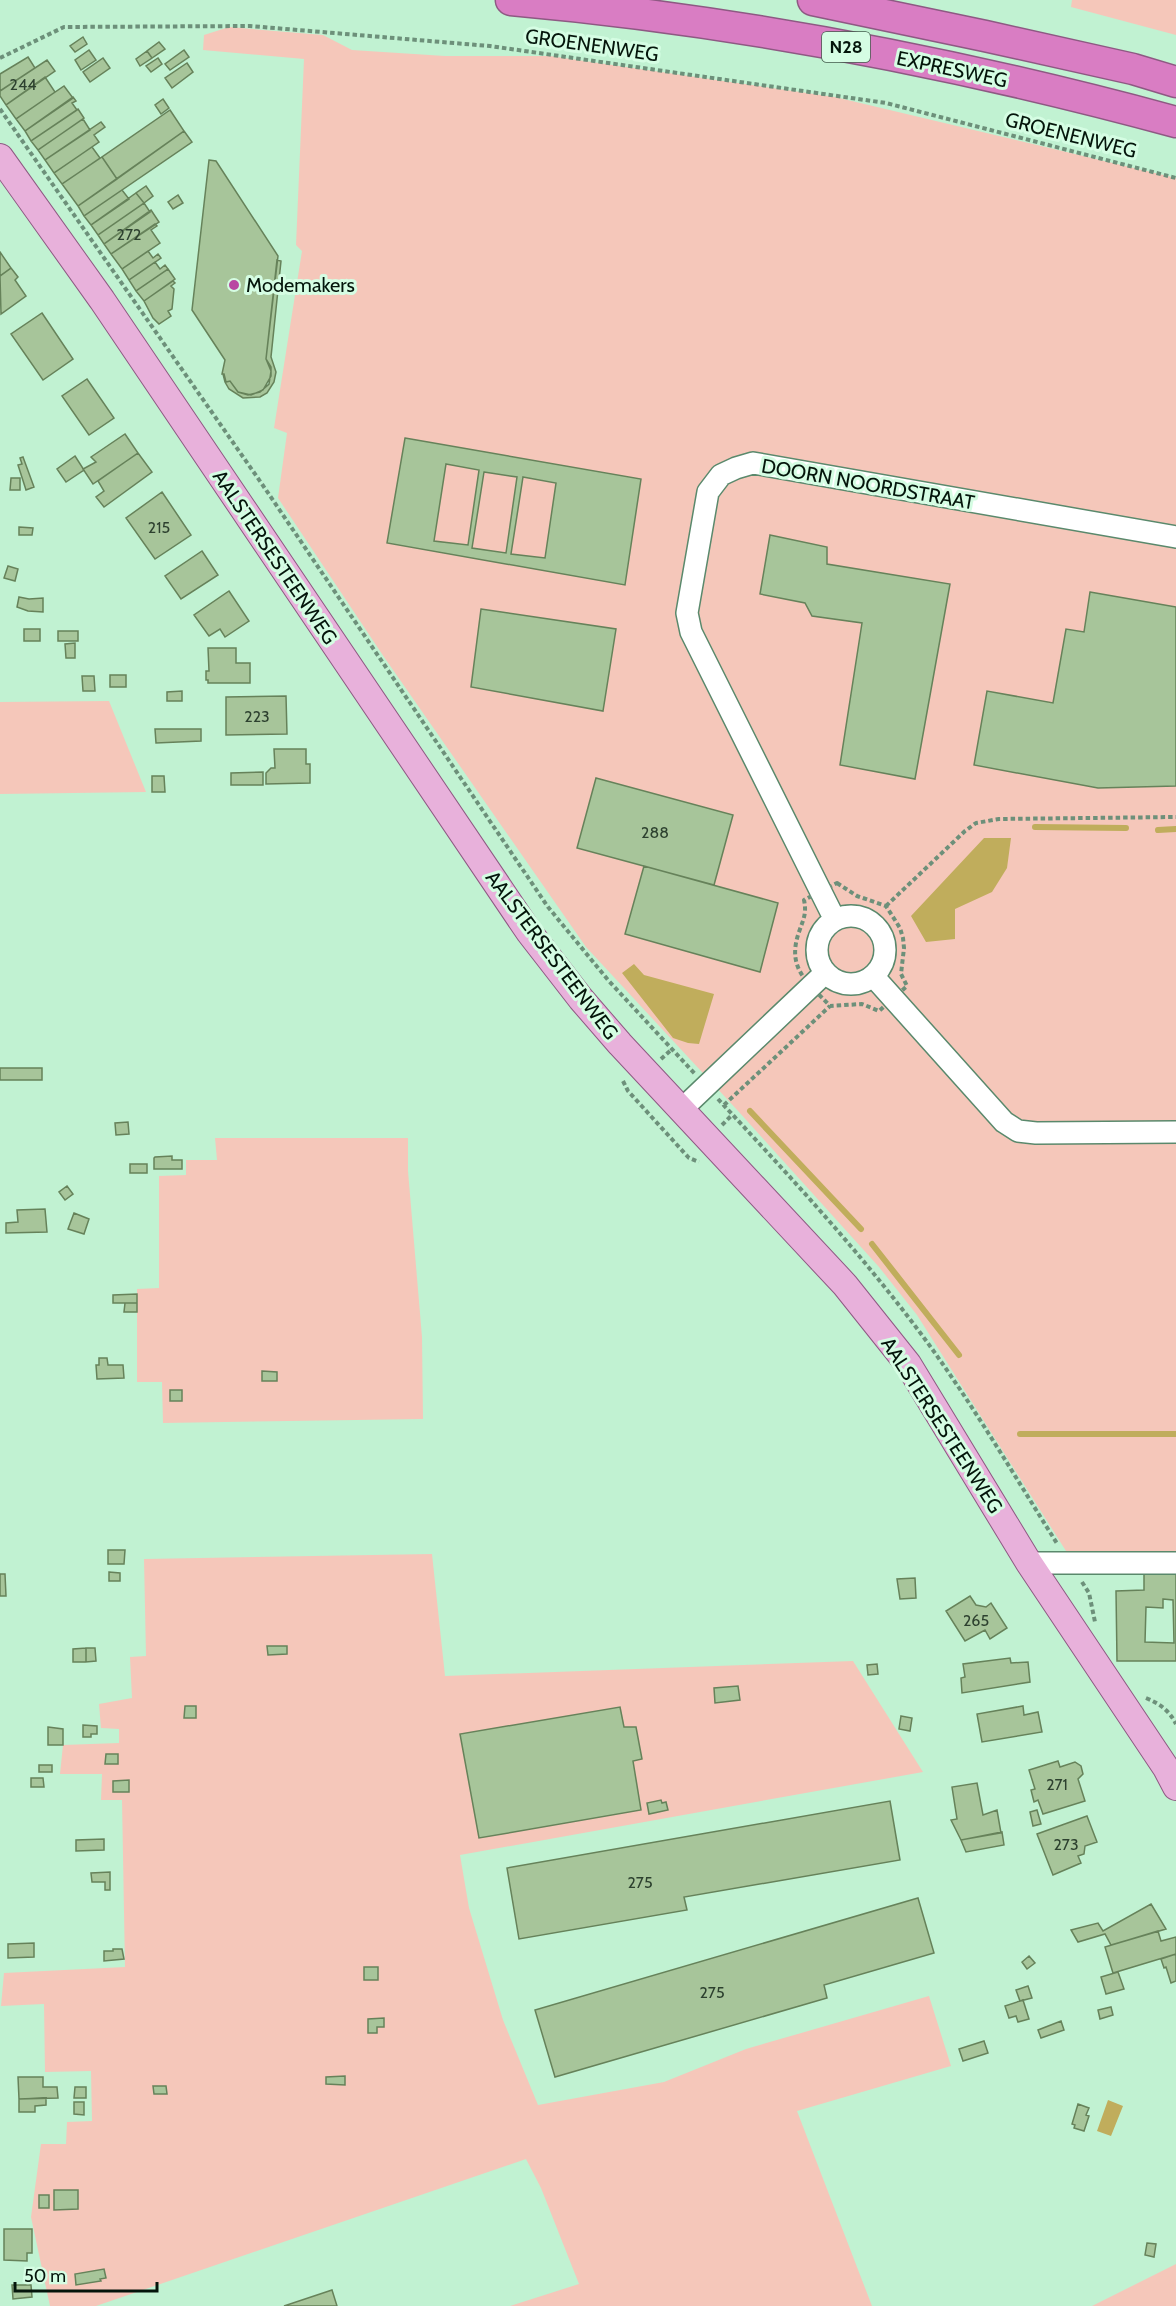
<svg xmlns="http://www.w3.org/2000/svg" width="1176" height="2306" font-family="Cabin,sans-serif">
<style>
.green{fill:#f5c7ba}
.water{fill:#c0ad5c}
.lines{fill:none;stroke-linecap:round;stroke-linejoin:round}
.stream{stroke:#c0ad5c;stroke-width:6}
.building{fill:#a7c59a;stroke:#66825a;stroke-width:1.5;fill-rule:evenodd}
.minor-casing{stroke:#5a896c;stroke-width:24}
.major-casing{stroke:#8e5983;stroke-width:28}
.highway-casing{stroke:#8e5983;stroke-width:33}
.path{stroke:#6d907a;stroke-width:4;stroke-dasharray:4.5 3;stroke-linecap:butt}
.minor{stroke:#fff;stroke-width:21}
.major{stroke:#e8b1db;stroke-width:26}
.highway{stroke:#d97dc3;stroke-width:30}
.poi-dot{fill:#b947a2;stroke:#d5fde3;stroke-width:2}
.labels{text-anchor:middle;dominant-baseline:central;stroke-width:6;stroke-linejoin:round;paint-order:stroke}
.number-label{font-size:16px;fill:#2d412f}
.shield{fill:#d5fde3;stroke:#435b4c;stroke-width:1.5}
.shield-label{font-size:18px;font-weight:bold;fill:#04150b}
.street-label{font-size:20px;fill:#04150b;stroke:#d5fde3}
.poi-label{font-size:20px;fill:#04150b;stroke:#d5fde3;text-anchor:start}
</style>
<rect width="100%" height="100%" fill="#c1f2d2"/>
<!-- green -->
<path class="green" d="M1072,0H1176V35L1071,7Z
M229,27L323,35L352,50L445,56H550L835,97L1176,178V1552L1066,1551L917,1315L879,1267L739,1112L586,947L384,657L278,498L287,433L274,428L302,251L296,245L304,59L203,50L204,35Z
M109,701L146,792L0,794V702Z
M215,1138H408V1171L422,1337L423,1419L163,1423L162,1382H137V1289L159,1288V1176L186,1175V1160H217Z
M432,1554L445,1676L853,1661L923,1772L460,1855L469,1908L503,2020L538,2105L664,2082L746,2049L929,1996L951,2066L797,2111L872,2306H510L579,2284L541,2188L526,2159L96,2306H50L31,2217L41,2144H66L67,2122L92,2121L91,2071L45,2072L44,2004L1,2006L4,1973L125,1967L122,1800H101L102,1774H60L63,1745L119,1743V1729L101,1728L99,1704L132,1698L130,1657L146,1656L144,1559Z
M1176,2264V2306H1092Z"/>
<!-- water -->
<path class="water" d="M984,838H1011L1007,868L992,892L955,909V939L926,942L911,916Z
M634,964L644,975L714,994L699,1044L688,1043L673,1038L622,973Z
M1108,2100L1123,2106L1111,2136L1097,2131Z"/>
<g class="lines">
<!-- stream -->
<path class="stream" d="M1035,827L1126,828
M1158,830L1176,829
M750,1111L861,1229
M872,1244L959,1355
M1020,1434H1176"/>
</g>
<!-- building -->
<path class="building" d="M83,37L87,44L75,52L70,46Z
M159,42L165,49L152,58L147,51Z
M89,50L96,60L81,70L75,60Z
M184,50L189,57L170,70L165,64Z
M147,51L152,58L140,66L136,59Z
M28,57L35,68L0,91V74Z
M103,58L110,68L90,82L83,72Z
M158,58L162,64L151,72L146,66Z
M47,60L55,71L6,105L0,96V91Z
M187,63L193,72L172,88L165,78Z
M45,77L55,92L16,119L6,105Z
M64,86L73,98L25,131L16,119Z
M73,97L76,101L72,103L77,110L31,141L25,131Z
M163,99L169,108L161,114L155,105Z
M78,109L84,118L38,150L31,141Z
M170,110L184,131L117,179L102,157Z
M83,119L90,130L45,160L38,150Z
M101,122L105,127L94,135L99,142L54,173L45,160Z
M184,131L192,142L84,216L78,206Z
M92,147L100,158L62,184L54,173Z
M102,157L117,179L78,206L62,184Z
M209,160L216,161L278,256L266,359L271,367V376L263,390L251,395L238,392L230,381L226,382L224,374H222L225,360L192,310Z
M146,186L153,196L144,203L136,193Z
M122,190L129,199L91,225L84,216Z
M136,193L144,203L98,235L91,225Z
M178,195L183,203L173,209L168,202Z
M144,203L150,212L104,244L98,235Z
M151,210L159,222L111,254L104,244Z
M155,224L157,226L151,230L160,243L122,269L111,254Z
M148,251L153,258L158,254L161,258L129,280L122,269Z
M0,252L11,268L0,276Z
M277,260L281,261L271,357L276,372L274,382L267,393L260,397L243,398L229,389L225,382L223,374L226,382L230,381L238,392L248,395L260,392L269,384L271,371L266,359Z
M155,262L160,269L165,265L168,269L136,291L129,280Z
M11,268L18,277L15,280L26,296L1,314L0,276Z
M168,269L175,279L144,301L136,291Z
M173,281L175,283L171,286L174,289L172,309L168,311L171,316L159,324L153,318L144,301Z
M42,313L73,359L43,380L11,334Z
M87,379L114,418L89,435L62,396Z
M125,434L138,453L93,484L83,469L96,462L91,457Z
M405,438L641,479L625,585L387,543Z
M138,453L152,472L104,507L96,497L104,491L98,481Z
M75,456L84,470L66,482L57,469Z
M23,457L34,487L26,490L18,465L22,464L20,458Z
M446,464L479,470L468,545L434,541Z
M484,472L517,477L506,553L472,548Z
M523,477L556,483L545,558L511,554Z
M11,478H20V490H10Z
M162,492L191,535L155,559L126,518Z
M19,527L33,528L32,535H19Z
M770,535L827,547V564L950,584L915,779L840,765L862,623L812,616L805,603L760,594Z
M202,551L218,575L181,599L165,576Z
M8,566L18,569L15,581L4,578Z
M229,591L249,621L225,637L220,629L209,636L194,615Z
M1090,592L1176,607V786L1098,788L974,765L987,691L1053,703L1066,629L1084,632Z
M19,597L29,599L43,598V612L28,611L17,607Z
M481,609L616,629L603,711L471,687Z
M24,629H40V641H24Z
M58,631H78V641H58Z
M75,643V658H66L65,644Z
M208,648H236V663H250V683H208V680H206V671H209Z
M110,675H126V687H110Z
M82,676H94L95,691H83Z
M182,691V701H167V692Z
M286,696L287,734L226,735V697Z
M155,729H201V741L156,743Z
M274,749H306V764H310V783L266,784V773L271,768H275Z
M263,772V785H231V773Z
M152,776H164L165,792H152Z
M596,778L733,815L714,885L577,848Z
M644,866L778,903L760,972L625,934Z
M0,1068H42V1080H0Z
M128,1122L129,1134L116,1135L115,1123Z
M172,1156V1160H182V1169H154V1158L155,1157Z
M130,1164H147V1173H130Z
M67,1186L73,1194L65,1200L59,1192Z
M45,1209L47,1232L6,1233V1223L18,1222L17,1210Z
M74,1213L89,1219L84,1234L68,1229Z
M137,1294V1303H113V1295Z
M125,1303H137V1312H124Z
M99,1358H107L108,1365H123L124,1378L97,1379L96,1365H99Z
M262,1371L277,1372V1381H262Z
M170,1390H182V1401H170Z
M108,1550H125L124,1564H108Z
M1144,1569L1176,1570V1661H1117L1116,1591L1144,1590ZM1163,1599L1173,1600L1174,1643L1145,1642L1146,1607L1163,1608Z
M109,1572L120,1573V1581H109Z
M0,1574H5L6,1596H0Z
M915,1578L916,1598L900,1599L897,1579Z
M970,1596L976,1605L986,1607L991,1603L1007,1628L990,1639L985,1630L965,1641L946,1611Z
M267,1646H287V1654L268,1655Z
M86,1648V1662H73V1649Z
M86,1648H95L96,1661L86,1662Z
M1010,1658L1011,1663L1028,1662L1030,1682L962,1693L961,1678L965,1677L963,1664Z
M877,1664L878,1674L868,1675L867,1665Z
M738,1686L740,1700L715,1703L714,1688Z
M185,1706H196V1718H184Z
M1023,1706L1024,1715L1038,1712L1042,1732L982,1742L977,1714Z
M620,1707L624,1727H636L642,1759L633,1761L641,1810L479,1838L460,1734Z
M901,1716L912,1718L910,1731L899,1729Z
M83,1725L97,1726V1734H91V1737H83Z
M48,1727L63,1729V1745H48Z
M106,1754H118V1764H105Z
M1058,1761L1060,1767L1075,1762L1081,1766L1083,1774L1078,1779L1085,1801L1043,1814L1038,1800L1034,1802L1031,1790L1035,1789L1029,1770Z
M39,1765H52V1772H39Z
M31,1778H43L44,1787H31Z
M129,1780V1792H113V1781Z
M977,1783L983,1815L997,1810L1001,1833L961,1840L951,1820L957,1819L952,1787Z
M661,1800L662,1803L666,1802L668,1810L649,1814L647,1803Z
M890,1801L900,1860L684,1897L687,1910L519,1939L507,1868Z
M1037,1810L1041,1824L1033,1826L1030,1812Z
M1087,1816L1097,1842L1085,1846L1084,1854L1078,1856L1081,1863L1053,1875L1037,1834Z
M1002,1832L1004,1845L966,1852L961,1840Z
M104,1839V1850L76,1851V1840Z
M110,1872V1890H105V1882H92L91,1873Z
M918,1898L934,1953L824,1985L827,1998L555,2077L535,2010Z
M1151,1904L1166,1929L1111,1945L1105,1934L1078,1942L1071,1930L1098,1923L1103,1931Z
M1158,1931L1161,1941L1176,1937V1954L1113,1973L1105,1947Z
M34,1943V1957L8,1958V1944Z
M113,1949H122L124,1959L104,1961V1951H113Z
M1176,1954V1981L1171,1983L1166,1967L1164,1968L1161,1959Z
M1029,1956L1035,1963L1027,1969L1022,1962Z
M364,1967H378V1980H364Z
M1118,1972L1124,1989L1106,1994L1101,1977Z
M1028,1986L1032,1998L1020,2001L1016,1990Z
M1023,2000L1029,2019L1018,2022L1016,2016L1009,2018L1005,2006Z
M1111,2007L1113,2015L1100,2019L1098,2010Z
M384,2018V2027H377V2033H368V2019Z
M1061,2021L1064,2030L1041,2038L1038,2030Z
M984,2041L988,2053L963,2061L959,2049Z
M345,2076V2085L326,2084V2077Z
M18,2077H43V2087H57L58,2098L19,2099Z
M153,2086H166L167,2094H154Z
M75,2087H86V2098H74Z
M46,2098V2105L35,2106V2112H19V2099Z
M74,2102H84V2115L74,2114Z
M1078,2104L1089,2108L1086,2115L1089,2116L1084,2131L1074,2128L1075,2125L1072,2124Z
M54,2190H78V2209L54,2210Z
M39,2195H49V2208H39Z
M4,2229H32V2253H27V2261L4,2260Z
M1147,2243L1156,2244L1154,2257L1145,2255Z
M104,2269L106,2278L100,2279L101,2281L76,2285L75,2274Z
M12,2285H31L32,2297L13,2299Z
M332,2290L337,2306H284Z"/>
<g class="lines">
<!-- minor casing -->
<g class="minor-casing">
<path id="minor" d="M817 950a34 34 0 1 1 68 0a34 34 0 1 1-68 0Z
M835,920L691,632L687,613L708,492L721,475L736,468L753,463L1176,537
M874,977L1004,1122L1018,1131L1036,1133L1176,1132
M682,1109L825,973
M1029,1563H1176"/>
</g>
<!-- major casing -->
<g class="major-casing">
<path id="major" d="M0,157L102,300L529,932L581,999L620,1044L845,1285L908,1364L1029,1563L1166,1768L1176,1787"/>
</g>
<!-- highway casing -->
<g class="highway-casing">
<path id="highway" d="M511,0C735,20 959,63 1176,122
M813,0L985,36L1133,69L1176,82"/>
</g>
<!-- path -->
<path class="path" d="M0,58L64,27L250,26L490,46L886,103L1176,178
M0,109L262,484L548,907L608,980L695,1074
M837,883L857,896L886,906L900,928L903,938L904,948L901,974L907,986L879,1011L862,1004L830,1006C808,982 786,969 799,932C803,920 807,914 804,900Z
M886,906L965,831L976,823L999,819L1176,817
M661,1059L671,1050
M623,1081L628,1091L689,1158L699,1162
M718,1099C784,1170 850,1241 909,1318C964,1389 1010,1469 1058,1545
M724,1105L830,1006
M722,1125L732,1115
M1082,1582L1089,1593L1095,1622
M1146,1698C1160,1704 1169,1710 1176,1724"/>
<!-- minor -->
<use href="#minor" class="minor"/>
<!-- major -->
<use href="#major" class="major"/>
<!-- highway -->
<use href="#highway" class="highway"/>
</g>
<!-- markers -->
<circle class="poi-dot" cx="234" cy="285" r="6"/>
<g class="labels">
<!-- number labels -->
<g class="number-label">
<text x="23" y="84">244</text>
<text x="129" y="234">272</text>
<text x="159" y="527">215</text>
<text x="257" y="716">223</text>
<text x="655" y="832">288</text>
<text x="976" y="1620">265</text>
<text x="1057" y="1784">271</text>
<text x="1066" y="1844">273</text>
<text x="640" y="1882">275</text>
<text x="712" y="1992">275</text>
</g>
<!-- shield labels -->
<rect class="shield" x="822" y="32" width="48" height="30" rx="4.5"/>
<g class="shield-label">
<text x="846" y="47">N28</text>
</g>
<!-- street labels -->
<g class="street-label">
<text transform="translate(592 45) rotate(8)">GROENENWEG</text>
<text transform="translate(952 69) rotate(12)">EXPRESWEG</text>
<text transform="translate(1071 135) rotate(14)">GROENENWEG</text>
<text transform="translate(868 484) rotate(10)">DOORN NOORDSTRAAT</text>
<text transform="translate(275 557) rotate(56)">AALSTERSESTEENWEG</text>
<text transform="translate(552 955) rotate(53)">AALSTERSESTEENWEG</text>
<text transform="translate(942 1425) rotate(57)">AALSTERSESTEENWEG</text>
</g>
<!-- poi labels -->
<g class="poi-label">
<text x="246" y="285">Modemakers</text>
</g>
</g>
<!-- scale -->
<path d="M15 2282v9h142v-9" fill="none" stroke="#04150b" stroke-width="3"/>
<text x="24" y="2282" font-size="18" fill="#04150b" stroke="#d5fde3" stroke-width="4.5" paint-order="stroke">50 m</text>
</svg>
